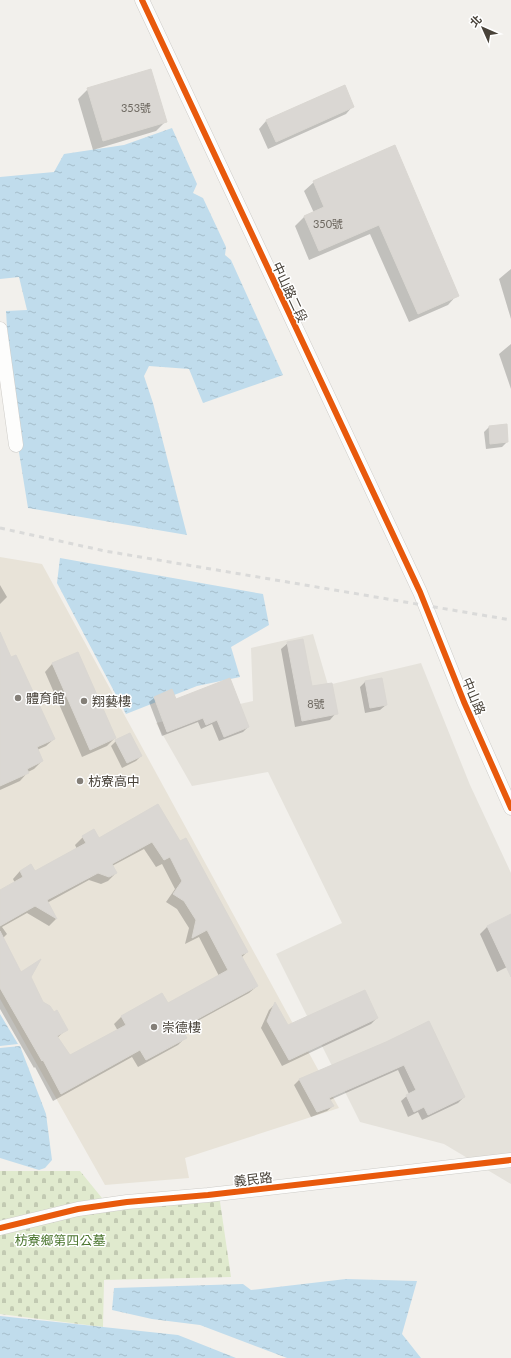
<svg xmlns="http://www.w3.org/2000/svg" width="511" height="1358" font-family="Lato,'Noto Sans TC',sans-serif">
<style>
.residential{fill:#e5e2db}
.education{fill:#e8e3d8}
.cemetery{fill:url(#cemetery-stones)}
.water{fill:url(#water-ripples)}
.shadow{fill:#0003;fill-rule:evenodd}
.building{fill:#dad7d3;stroke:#dad7d2}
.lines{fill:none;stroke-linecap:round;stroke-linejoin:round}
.minor-casing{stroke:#ceccc8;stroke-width:15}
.minor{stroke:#fdfdfc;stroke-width:14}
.rail{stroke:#dadad9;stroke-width:3;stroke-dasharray:5 5;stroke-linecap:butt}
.cycleway-casing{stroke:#fff;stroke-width:8}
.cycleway{stroke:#e8590c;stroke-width:6}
.poi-dot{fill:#847f78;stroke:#fff;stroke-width:1.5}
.labels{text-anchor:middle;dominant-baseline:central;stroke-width:3;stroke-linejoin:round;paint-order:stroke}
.number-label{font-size:11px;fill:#6e6961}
.street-label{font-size:13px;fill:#484239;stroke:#fff}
.poi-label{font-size:13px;fill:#484239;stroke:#fff;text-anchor:start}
.park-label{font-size:13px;fill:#4b762f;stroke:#fff}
</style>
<defs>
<pattern id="cemetery-stones" width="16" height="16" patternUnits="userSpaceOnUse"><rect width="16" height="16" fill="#e0eace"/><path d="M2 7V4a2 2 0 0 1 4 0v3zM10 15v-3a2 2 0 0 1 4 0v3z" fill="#c2cab2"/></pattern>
<pattern id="water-ripples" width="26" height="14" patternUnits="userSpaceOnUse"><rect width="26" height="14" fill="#c0dcec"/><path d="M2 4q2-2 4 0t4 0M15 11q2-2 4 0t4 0" fill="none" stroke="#a6becb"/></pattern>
</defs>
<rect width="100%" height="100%" fill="#f2f0ec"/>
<!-- residential -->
<path class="residential" d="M313,634L328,685L421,663L470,785L511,873V1184L444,1144L360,1122L276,954L342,923L268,772L192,786L156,723L253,701L251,648Z"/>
<!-- education -->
<path class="education" d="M0,557L42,564L339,1108L185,1158L189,1178L105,1185L0,999Z"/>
<!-- cemetery -->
<path class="cemetery" d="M0,1171H80L102,1198L218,1188L231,1277L104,1280L103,1327L0,1314Z"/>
<!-- water -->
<path class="water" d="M172,128L197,184L193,193L203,198L226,247L225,255L231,260L283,375L203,403L189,369L149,366L144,376L153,403L187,535L28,508L12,409L6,311L27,310L19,277L0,279V177L54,172L64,154L124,145Z
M60,558L263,594L269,625L231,647L240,677L197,686L126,714L57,583Z
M0,1014L18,1044L0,1046Z
M20,1046L46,1114L52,1160L45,1168L39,1170L0,1158V1048Z
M346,1279L417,1281L402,1334L421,1358H287L200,1325L152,1319L112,1310L114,1288L243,1284L251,1290Z
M0,1316L178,1335L236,1358H0Z"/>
<!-- shadow -->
<path class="shadow" d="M344,86L353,106L346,114L268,149L259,129L266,121Z
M88,89L166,121L156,131L93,150L78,99Z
M394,146L457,295L448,305L409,322L370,234L309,260L295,226L304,217L314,213L304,191L314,182Z
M511,269V319L499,279Z
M511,344V389L499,354Z
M506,426L507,442L502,447L486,449L484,432L489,427Z
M0,585L7,597L0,604Z
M0,643L11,658L54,739L46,746L37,750L42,761L34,769L28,772L20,781L0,790Z
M288,643L311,688L336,713L330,720L295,727L281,649Z
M77,653L115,738L107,746L82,757L45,672L52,664Z
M381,679L386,705L380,710L365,713L360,687L365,682Z
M154,698L175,700L248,727L243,732L219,741L212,724L201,729L198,722L162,736L149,702Z
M116,741L141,756L136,761L122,768L111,746Z
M158,806L247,952L241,958L257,986L249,993L181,1030L185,1038L178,1045L138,1067L132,1057L53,1101L35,1067L34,1068L0,1009V891L15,883L13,879L20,871L34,873L77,849L75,845L83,837L98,840ZM144,849L156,867L162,864L175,889L166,902L177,909L189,928L185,944L199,937L219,976L167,1004L162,995L121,1017L114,1024L118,1031L69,1057L57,1038L67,1029L42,1003L29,977L21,973L3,938L7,934L2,927L27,913L49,926L56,919L47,903L89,880L101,884L108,881L116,873L112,866Z
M511,916V965L497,972L480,934L487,927Z
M275,1004L288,1027L377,1018L371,1024L282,1066L261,1028L269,1010Z
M386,1043L464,1097L458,1103L422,1120L418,1112L408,1117L401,1101L409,1094L398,1070L330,1100L333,1106L327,1111L311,1117L294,1085L299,1080Z"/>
<!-- building -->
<path class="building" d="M151,69L167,122L103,141L87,88Z
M345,85L354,107L276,142L266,120Z
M395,145L459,296L418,314L379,225L319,251L304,216L324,207L313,181Z
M507,424L508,442L490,444L489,426Z
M0,632L11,657L16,655L55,739L37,747L43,761L27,769L29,773L0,786Z
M303,639L312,686L332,683L338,714L302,721L287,642Z
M78,652L116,738L90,750L52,663Z
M230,678L249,727L224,737L217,720L206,725L203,718L167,732L154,697L172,689L176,699Z
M382,678L387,705L370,708L365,681Z
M130,733L142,756L127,763L115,740Z
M158,804L180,841L186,838L248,952L241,955L258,986L181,1028L187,1038L146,1060L140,1050L61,1094L43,1060L42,1061L0,988V931L21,972L41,959L31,977L43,1002L50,1006L54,1012L57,1010L68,1030L57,1036L70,1055L126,1025L121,1016L162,993L168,1003L228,970L207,930L192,938L196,920L184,901L173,894L182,881L170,857L164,860L152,842L112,864L117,873L109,877L98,873L47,900L57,919L35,906L0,926V890L23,877L20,871L31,864L35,871L86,843L82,836L94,829L99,838Z
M511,914V977L487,926Z
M365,990L378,1018L289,1060L267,1021L275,1002L288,1025Z
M429,1021L465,1097L428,1115L424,1107L414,1112L406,1095L416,1090L404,1065L329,1098L334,1106L317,1112L299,1079L386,1042Z"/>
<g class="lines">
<!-- minor casing -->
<g class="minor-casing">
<path id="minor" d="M142,0L420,592L464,702L511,808
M0,329L16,445
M0,1228L78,1209L127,1202L208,1195L511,1160"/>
</g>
<!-- minor -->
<use href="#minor" class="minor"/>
<!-- rail -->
<path class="rail" d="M0,528L105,551L511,620"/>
<!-- cycleway casing -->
<g class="cycleway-casing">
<path id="cycleway" d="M142,0L420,592L464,702L511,808
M0,1228L78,1209L127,1202L208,1195L511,1160"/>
</g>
<!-- cycleway -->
<use href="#cycleway" class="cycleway"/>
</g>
<!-- markers -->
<g class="poi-dot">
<circle cx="18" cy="698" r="4"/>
<circle cx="84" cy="701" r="4"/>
<circle cx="80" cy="781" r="4"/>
<circle cx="154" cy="1027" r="4"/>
</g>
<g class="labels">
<!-- number labels -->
<g class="number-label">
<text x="136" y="107">353號</text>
<text x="328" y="223">350號</text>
<text x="316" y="703">8號</text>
</g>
<!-- street labels -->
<g class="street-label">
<text transform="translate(290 292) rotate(65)">中山路二段</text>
<text transform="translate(474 696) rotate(67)">中山路</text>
<text transform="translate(253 1179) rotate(-7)">義民路</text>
</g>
<!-- poi labels -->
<g class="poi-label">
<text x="26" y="698">體育館</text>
<text x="92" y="701">翔藝樓</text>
<text x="88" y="781">枋寮高中</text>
<text x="162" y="1027">崇德樓</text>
</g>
<!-- park labels -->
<g class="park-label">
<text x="60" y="1240">枋寮鄉第四公墓</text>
</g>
</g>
<!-- north arrow -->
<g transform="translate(483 28) rotate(315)" stroke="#ffffff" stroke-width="3" paint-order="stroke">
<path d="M0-3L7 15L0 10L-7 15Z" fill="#484239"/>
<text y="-6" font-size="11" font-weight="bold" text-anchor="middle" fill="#484239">北</text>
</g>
</svg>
